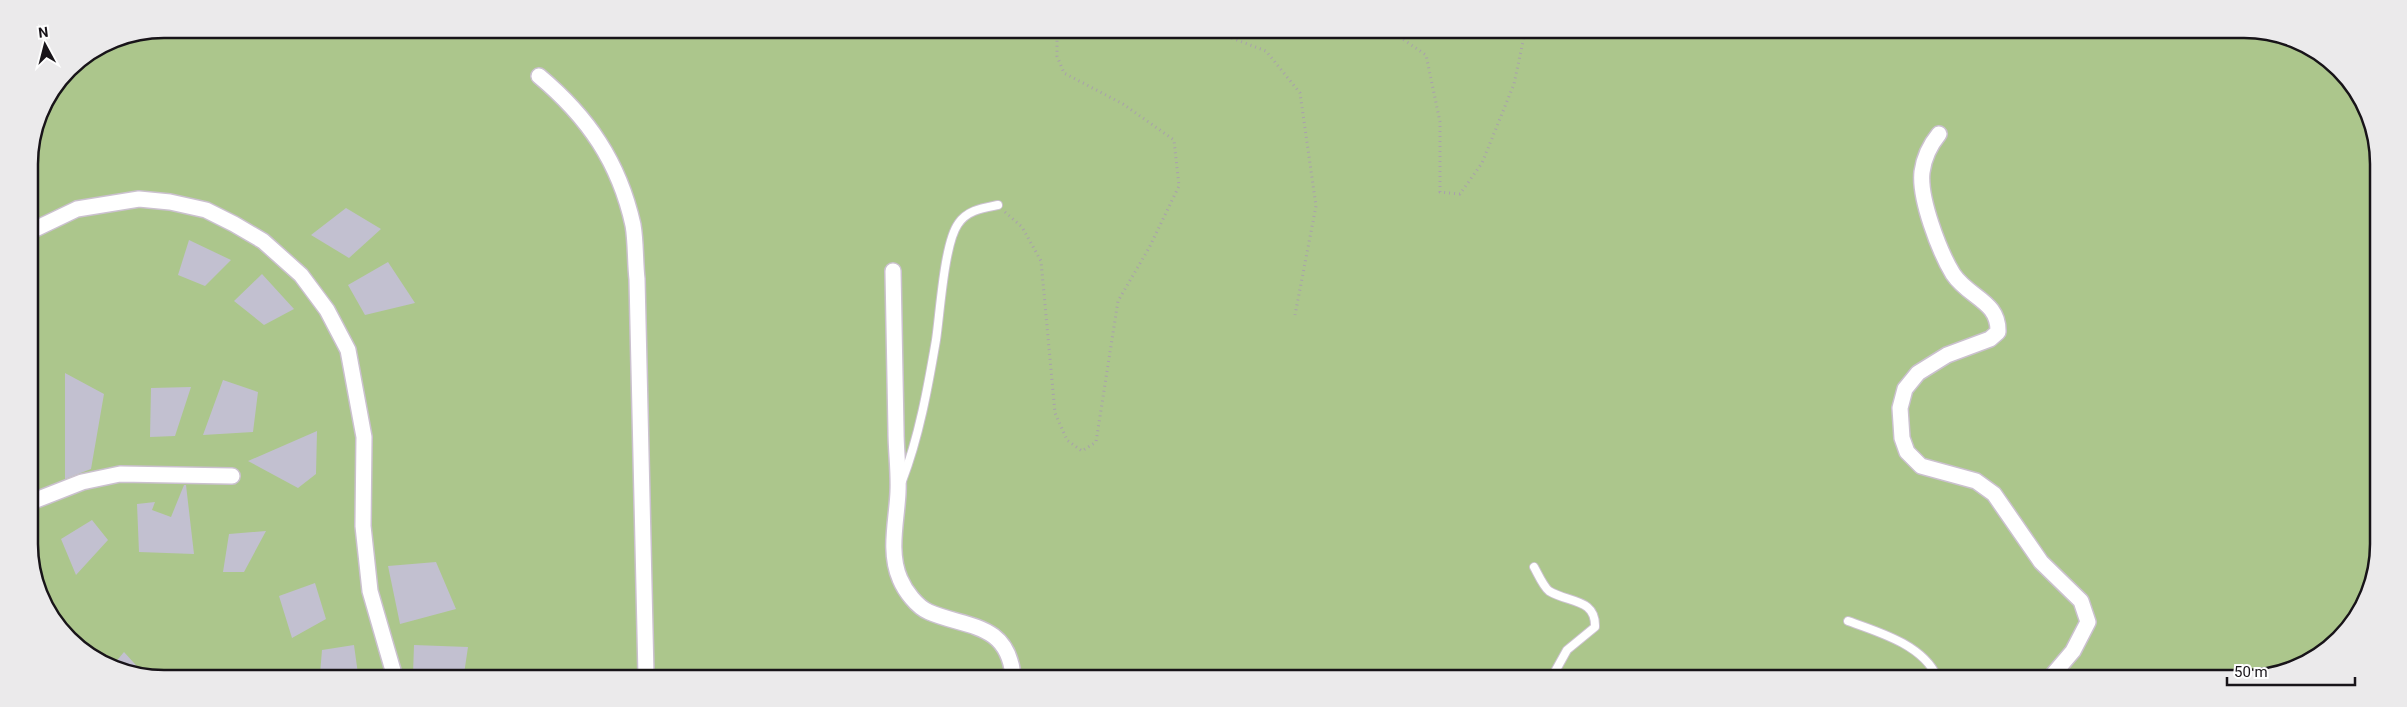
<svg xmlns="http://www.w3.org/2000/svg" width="2407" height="707" font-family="Roboto,sans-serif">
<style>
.forest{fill:#acc68c}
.building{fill:#c2c0d0}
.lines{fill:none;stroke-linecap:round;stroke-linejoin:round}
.lane-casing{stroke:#cbc1cf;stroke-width:10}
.street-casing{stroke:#cbc1cf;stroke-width:18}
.path{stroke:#a9a1ac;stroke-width:3;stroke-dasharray:1 4;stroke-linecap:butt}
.lane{stroke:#fff;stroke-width:8}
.street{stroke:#fff;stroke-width:15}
.rim{fill:none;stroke:#181419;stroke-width:2.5}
</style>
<rect width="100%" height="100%" fill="#f6ecfa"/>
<!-- forest -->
<path class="forest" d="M164,29L2278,33L2339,69L2376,138L2374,578L2356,618L2326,650L2252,678L129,674L62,632L31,569L29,155L43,104L69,68L112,39Z"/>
<!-- building -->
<path class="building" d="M346,208L381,229L349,258L311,235Z
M189,240L231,260L205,286L178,275Z
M388,262L415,303L365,315L348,285Z
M262,274L294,309L264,325L234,301Z
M65,373L104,394L91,469L65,479Z
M223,380L258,392L253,432L203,435Z
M191,387L175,436L150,437L151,388Z
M317,431L316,474L298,488L248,461Z
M184,485H186L194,554L139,552L137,504L155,502L152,510L171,517Z
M92,520L108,540L76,575L61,539Z
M266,531L244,572H223L229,534Z
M436,562L456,609L400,624L388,566Z
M315,583L326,619L292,638L279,596Z
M354,645L358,674H320L322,650Z
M414,645L468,647L464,674H413Z
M124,652L144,674H129L114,664Z"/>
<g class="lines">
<!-- lane casing -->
<g class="lane-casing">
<path id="lane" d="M902,481C919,437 928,387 936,340C940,314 944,244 958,224C967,210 983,208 998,205
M1534,567C1538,574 1543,586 1549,591C1568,603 1596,598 1595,627L1567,650L1552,677
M1848,621C1879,632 1923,645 1937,677"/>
</g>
<!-- street casing -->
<g class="street-casing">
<path id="street" d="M539,76C588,117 619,162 633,225C636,242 635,262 637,279L646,675
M1939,134C1930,145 1924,157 1922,172C1919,198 1939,251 1953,274C1969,298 1999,301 1998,332L1990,339L1947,355L1918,373L1905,389L1900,408L1902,438L1907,452L1921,466L1976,481L1994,494L2041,562L2081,601L2088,622L2073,651L2050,678
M29,232L77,209L139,199L170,202L206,210L234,224L263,241L301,275L327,310L348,350L364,437L363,526L370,591L394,674
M893,271C894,324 895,378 896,431C896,451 899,472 898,492C897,519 888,552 900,579C905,591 917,607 929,612C966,628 1007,622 1013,675
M31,502L82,482L120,474L232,476"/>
</g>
<!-- path -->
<path class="path" d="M1213,31L1266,51L1300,93L1316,206L1295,315
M1391,31L1426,55L1440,122V192L1460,194L1482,163L1514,84L1525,32
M1005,212L1022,227L1041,261L1055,413L1067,440L1082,451L1096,442L1118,301L1149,248L1179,186L1174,140L1123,104L1064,73L1057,56V31"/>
<!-- lane -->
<use href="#lane" class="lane"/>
<!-- street -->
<use href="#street" class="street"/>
</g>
<!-- crop -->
<path d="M0 0H2407V707H0ZM164 38H2244A126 126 0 0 1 2370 164V544A126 126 0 0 1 2244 670H164A126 126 0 0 1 38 544V164A126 126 0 0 1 164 38Z" fill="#ebeaeb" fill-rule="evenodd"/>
<path class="rim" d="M164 38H2244A126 126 0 0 1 2370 164V544A126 126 0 0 1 2244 670H164A126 126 0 0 1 38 544V164A126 126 0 0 1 164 38Z"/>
<!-- north arrow -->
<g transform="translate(45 45) rotate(353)" stroke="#fdfdfd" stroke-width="4" paint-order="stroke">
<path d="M0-4L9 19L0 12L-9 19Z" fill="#181419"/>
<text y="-8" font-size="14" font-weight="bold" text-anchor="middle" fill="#181419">N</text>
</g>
<!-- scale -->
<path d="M2227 677v8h128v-8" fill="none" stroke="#181419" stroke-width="2.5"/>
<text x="2234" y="677" font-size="15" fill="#181419" stroke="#fdfdfd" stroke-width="4" paint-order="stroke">50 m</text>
</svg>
